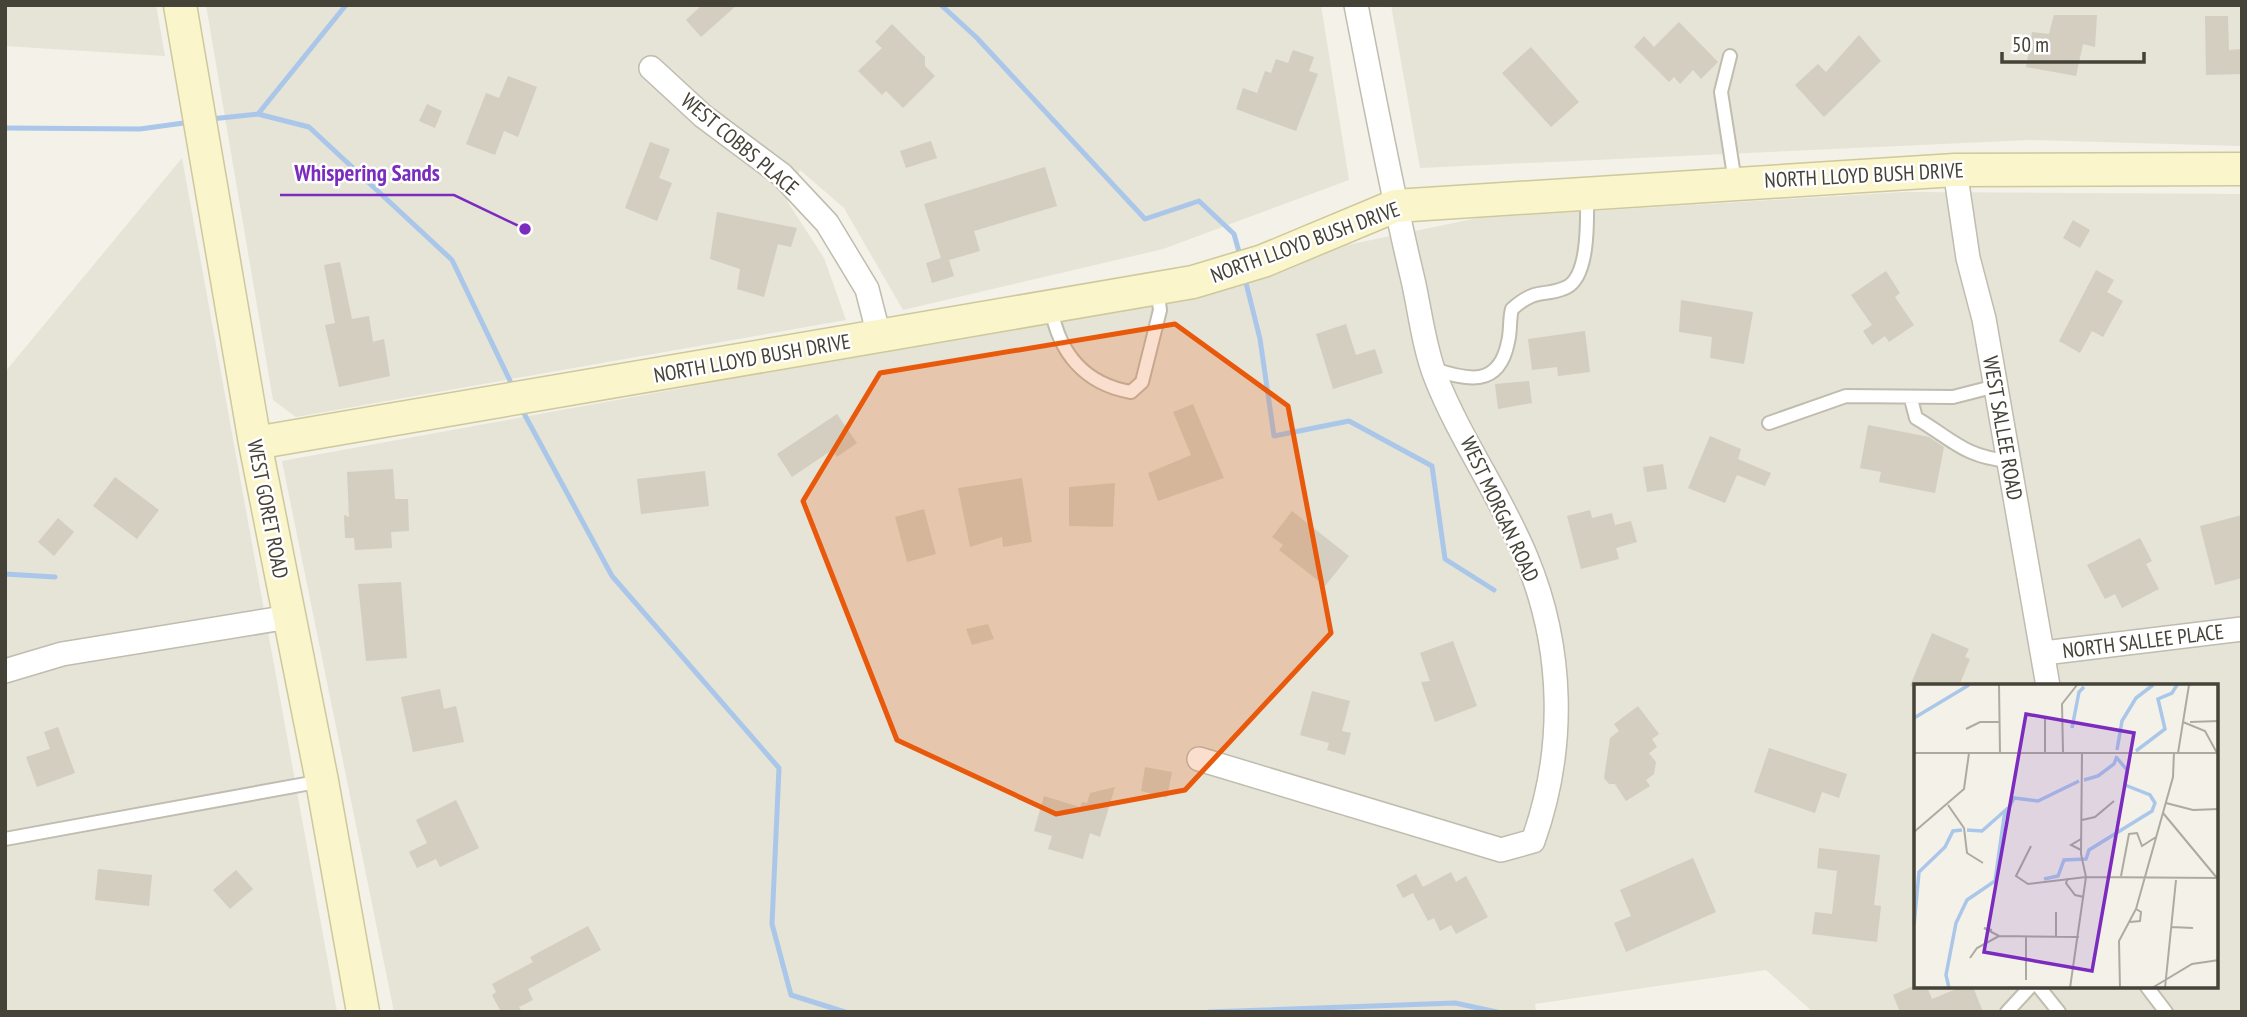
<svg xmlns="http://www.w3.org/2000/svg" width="2247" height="1017" font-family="'PT Sans Narrow',sans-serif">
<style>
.residential{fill:#e6e3d7;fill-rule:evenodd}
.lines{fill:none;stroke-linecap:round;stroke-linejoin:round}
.stream{stroke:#aac7ea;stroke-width:5}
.building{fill:#d3cebf}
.lane-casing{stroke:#c0bcae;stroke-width:16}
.street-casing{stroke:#c0bcae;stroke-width:26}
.secondary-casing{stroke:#cec89b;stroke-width:35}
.lane{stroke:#fff;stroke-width:12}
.street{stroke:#fff;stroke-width:23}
.secondary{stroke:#faf5cb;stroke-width:32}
.marked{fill:#e8590c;fill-opacity:0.2;stroke:#e8590c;stroke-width:5;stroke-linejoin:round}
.labels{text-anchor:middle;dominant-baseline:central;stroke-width:5;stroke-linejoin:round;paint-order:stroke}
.street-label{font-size:21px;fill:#454237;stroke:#fff}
.inset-river{fill:none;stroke:#aac7ea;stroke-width:3.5}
.inset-road{fill:none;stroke:#adaba1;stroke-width:2}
.view{fill:#7b2cbf;fill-opacity:0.15;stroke:#7b2cbf;stroke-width:3.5}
.inset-edge{fill:none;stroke:#454237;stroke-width:3.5}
.leader{fill:none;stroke:#7b2cbf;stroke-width:2.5}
.callout-dot{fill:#7b2cbf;stroke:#fff;stroke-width:2.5}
.callout-label{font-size:23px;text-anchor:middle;font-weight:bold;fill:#7b2cbf;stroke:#fff;stroke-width:5;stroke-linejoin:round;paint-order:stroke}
</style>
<rect width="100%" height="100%" fill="#f3f1e8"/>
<!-- residential -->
<path class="residential" d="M5,5H156L165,56L5,46Z
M206,5H1321L1349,180L1163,249L903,310L844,208L800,170L787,201L824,258L846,320L296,417L273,400Z
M1391,5H2242V146L2028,140L1420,168Z
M182,158L337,1012H5V372Z
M1905,192L2242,194V1012H1813L1766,970L1535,1004L1536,1012H394L282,461L1210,292L1347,245L1478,218ZM1916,686H2217V987H1916Z"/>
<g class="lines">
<!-- stream -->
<path class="stream" d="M941,5L976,37L1145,219L1199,201L1234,234L1241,259
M258,114L346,5
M211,119L258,114L309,127L452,260L514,389
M5,128L140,129L191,122
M1245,279L1260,339L1274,436L1349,421L1432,466L1445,559L1494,590
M521,408L612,576L779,768L772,924L791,995L845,1012
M5,574L55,577
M1209,1012L1455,1003L1497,1012"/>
</g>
<!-- building -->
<path class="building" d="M702,5H737L701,37L686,20Z
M2054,15H2097L2095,47L2083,44L2076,76L2026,67L2032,32L2049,34Z
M2205,16H2228L2229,50L2242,49V74L2206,75Z
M1679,22L1718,62L1701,79L1693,70L1680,84L1674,77L1669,82L1634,47L1644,36L1654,47Z
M892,24L925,57V66L935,76L903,108L886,91L882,95L858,71L882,48L875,42Z
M1859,35L1881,61L1824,117L1795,85L1818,64L1826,72Z
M1531,47L1579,102L1551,127L1502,73Z
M1293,50L1314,57L1309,71L1318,74L1296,131L1236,109L1243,88L1257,93L1265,71L1271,73L1276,59L1288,63Z
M508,76L537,87L518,137L504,131L495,155L466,144L486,93L499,98Z
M427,104L442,111L435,128L419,121Z
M931,141L937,158L906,168L900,151Z
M650,142L670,149L659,178L672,183L657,221L625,208Z
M1045,167L1057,206L974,231L980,251L949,260L954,276L932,283L926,263L941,258L924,204Z
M717,212L797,228L791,247L778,244L764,297L737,289L740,269L710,259Z
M2073,220L2090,230L2080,248L2063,238Z
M340,262L352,319L369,316L373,342L384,339L390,376L339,387L325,325L335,323L324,265Z
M2096,270L2114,280L2107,292L2123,301L2103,337L2092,331L2080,353L2059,341Z
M1886,271L1900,293L1895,297L1914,325L1889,342L1885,336L1872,345L1863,331L1872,325L1851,295Z
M1681,300L1753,312L1744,364L1710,358L1712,337L1679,332Z
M1346,324L1356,355L1375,349L1383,373L1333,389L1316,334Z
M1585,331L1590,372L1558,376L1557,367L1532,370L1528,339Z
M1529,381L1532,403L1498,409L1495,384Z
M1193,404L1224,478L1158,501L1148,473L1191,455L1173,412Z
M837,414L857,443L837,457L832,450L792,477L777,454Z
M1868,425L1929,437L1944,447L1935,493L1879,482L1881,472L1860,468Z
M1710,436L1741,449L1738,459L1771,473L1765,486L1737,475L1725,503L1688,488Z
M1663,464L1667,489L1647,492L1643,467Z
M393,469L395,499H408L409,531L391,532L392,548L355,550L354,538H345L344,515L349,517L347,472Z
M705,471L709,506L641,514L637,479Z
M115,477L159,510L137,539L93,506Z
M1022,478L1032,542L1003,547L1002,537L970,547L958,488Z
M1115,483L1113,527L1069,526V487Z
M924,509L936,554L907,562L895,517Z
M1590,510L1592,518L1612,513L1615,525L1631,521L1637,542L1616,548L1619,559L1581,569L1567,516Z
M1292,511L1349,556L1325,586L1279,550L1283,545L1272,537Z
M2242,515V578L2215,585L2200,526Z
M58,518L74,532L54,556L38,542Z
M2140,538L2152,561L2146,564L2159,589L2122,608L2115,594L2105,599L2087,565Z
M401,582L407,658L366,661L358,584Z
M988,624L994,639L972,645L966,629Z
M1932,633L1969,649L1965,657L1970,659L1959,686H1910Z
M1453,641L1477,706L1435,722L1421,682L1430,681L1420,653Z
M440,689L444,709L456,706L464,742L413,752L401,697Z
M1312,691L1350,701L1342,731L1351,733L1345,755L1327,750L1329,743L1300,735Z
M1638,706L1659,734L1652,739L1657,747L1649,753L1656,762L1654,774L1646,780L1650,786L1626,801L1615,784H1609L1604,778L1610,738L1619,731L1614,724Z
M58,727L75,773L37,787L26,757L50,749L44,732Z
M1769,748L1847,774L1839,798L1822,792L1815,813L1754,792Z
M1145,767L1172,772L1167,798L1141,791Z
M1115,787L1100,837L1090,833L1083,859L1048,849L1052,836L1034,831L1044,796L1080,807L1082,802L1087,803L1090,793Z
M456,800L479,848L440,867L436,859L417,868L409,852L427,843L416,820Z
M1819,848L1880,855L1874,905L1881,906L1877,942L1812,934L1815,912L1832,914L1837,871L1817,868Z
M1693,858L1716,912L1626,952L1614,923L1631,916L1620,890Z
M98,869L152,875L149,906L95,900Z
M236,870L253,889L230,909L213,890Z
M1451,872L1456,882L1466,876L1488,917L1456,934L1451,925L1440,931L1434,918L1428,921L1413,893L1403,898L1396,885L1416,874L1423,887Z
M588,926L601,950L528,989L533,1000L519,1007L522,1012H501L492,995L496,992L492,984L533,962L530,957Z
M1911,987H1927L1932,999L1961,987H1973L1983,1012H1900L1893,995Z"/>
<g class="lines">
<!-- lane casing -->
<g class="lane-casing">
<path id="lane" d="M1730,56L1721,92L1735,182
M1051,308C1059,352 1084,384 1131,392L1142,382L1160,310L1157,289
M1434,369C1467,380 1499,388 1508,342C1511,331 1509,320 1512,309C1538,286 1544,298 1567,287C1590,275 1587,216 1587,194
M1911,399L1916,418C1952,439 1964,457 2009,461
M1769,423L1846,396L1953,397L1996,386
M5,839L322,781
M2039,987L2059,1012
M2147,987L2166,1012
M2007,1012L2030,987"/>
</g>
<!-- street casing -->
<g class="street-casing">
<path id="street" d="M651,68L703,116L782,175L827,223L867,289L879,336
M1955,170L1968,258L1984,319L2048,686
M2044,653L2242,629
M5,671L62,654L289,617
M1199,759L1501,850L1533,841C1566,749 1564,648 1526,557C1501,496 1460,439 1436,378C1424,348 1420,311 1413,280C1391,189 1374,97 1356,5"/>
</g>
<!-- secondary casing -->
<g class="secondary-casing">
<path id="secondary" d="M180,5L255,443L322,781L363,1012
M255,443L1193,282L1263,261L1395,206L1955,170L2242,169"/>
</g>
<!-- lane -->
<use href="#lane" class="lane"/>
<!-- street -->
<use href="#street" class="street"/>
<!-- secondary -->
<use href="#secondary" class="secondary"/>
</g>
<!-- marked area -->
<path class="marked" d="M1175,324L1288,406L1331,633L1185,790L1056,814L897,740L803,501L880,373Z"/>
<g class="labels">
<!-- street labels -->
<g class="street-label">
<text transform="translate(740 144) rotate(40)">WEST COBBS PLACE</text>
<text transform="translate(1864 175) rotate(-3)">NORTH LLOYD BUSH DRIVE</text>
<text transform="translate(1305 242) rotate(-20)">NORTH LLOYD BUSH DRIVE</text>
<text transform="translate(752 358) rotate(-10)">NORTH LLOYD BUSH DRIVE</text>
<text transform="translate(2003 428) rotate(80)">WEST SALLEE ROAD</text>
<text transform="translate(268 509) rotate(79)">WEST GORET ROAD</text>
<text transform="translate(1500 509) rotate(65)">WEST MORGAN ROAD</text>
<text transform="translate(2143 641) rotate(-7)">NORTH SALLEE PLACE</text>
</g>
</g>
<!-- overview -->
<g transform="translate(1914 684)">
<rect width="304" height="304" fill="#f3f1e8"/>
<path class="inset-river" d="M0,34L55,1M158,44L165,8L170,3M203,66L208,37L222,14L239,1M222,67L251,45L244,15L258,9L263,1M170,96L184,92L200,80L203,72M53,146L68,147L94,124M130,195L144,192L150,176L172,175L175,166L238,127L241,119L236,111L211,101L213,86L203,74M0,241L5,188L31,163L39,147L48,146M35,304L32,291L42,239L53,216L81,197L90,133L100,114L124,117L165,97"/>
<path class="inset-road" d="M85,1L86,69M131,34V69M269,38L291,47L303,69M276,38L305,37M52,45L66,38H85M149,68L148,20L163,1M0,69H305M264,69L275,1M252,119L279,126L305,125M34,121L50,144L53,169L69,179M249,129L303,194M168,136L181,133L200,117M0,148L50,105L55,69M117,162L102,192L114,200L172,193L305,194M167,166L157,161L167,155M207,192L215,150L223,149L228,162L242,153M154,194L152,199L161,211L170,213M216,238L226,237L227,228L222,225M258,243L279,244M78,246L70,244L85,252M85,252L165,253M142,253V228M56,274L63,264L85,252M112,296V253M156,304L172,193L167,170L168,68M206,304L205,257L222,225L259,93L260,68M238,304L278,280L305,276M251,304L262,196"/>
<path class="view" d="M112,30L220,49L178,287L70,268Z"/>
<rect width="304" height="304" class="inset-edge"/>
</g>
<!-- callouts -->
<path class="leader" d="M525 229L454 195H280"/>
<circle class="callout-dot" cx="525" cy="229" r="7"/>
<g class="callout-label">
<text x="367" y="181">Whispering Sands</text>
</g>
<!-- border -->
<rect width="2247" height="1017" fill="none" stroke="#454237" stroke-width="14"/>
<!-- scale -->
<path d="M2002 52v10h142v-10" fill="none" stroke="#454237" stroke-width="3.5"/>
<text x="2012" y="52" font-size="21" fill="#454237" stroke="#ffffff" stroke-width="5" paint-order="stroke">50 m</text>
</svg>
